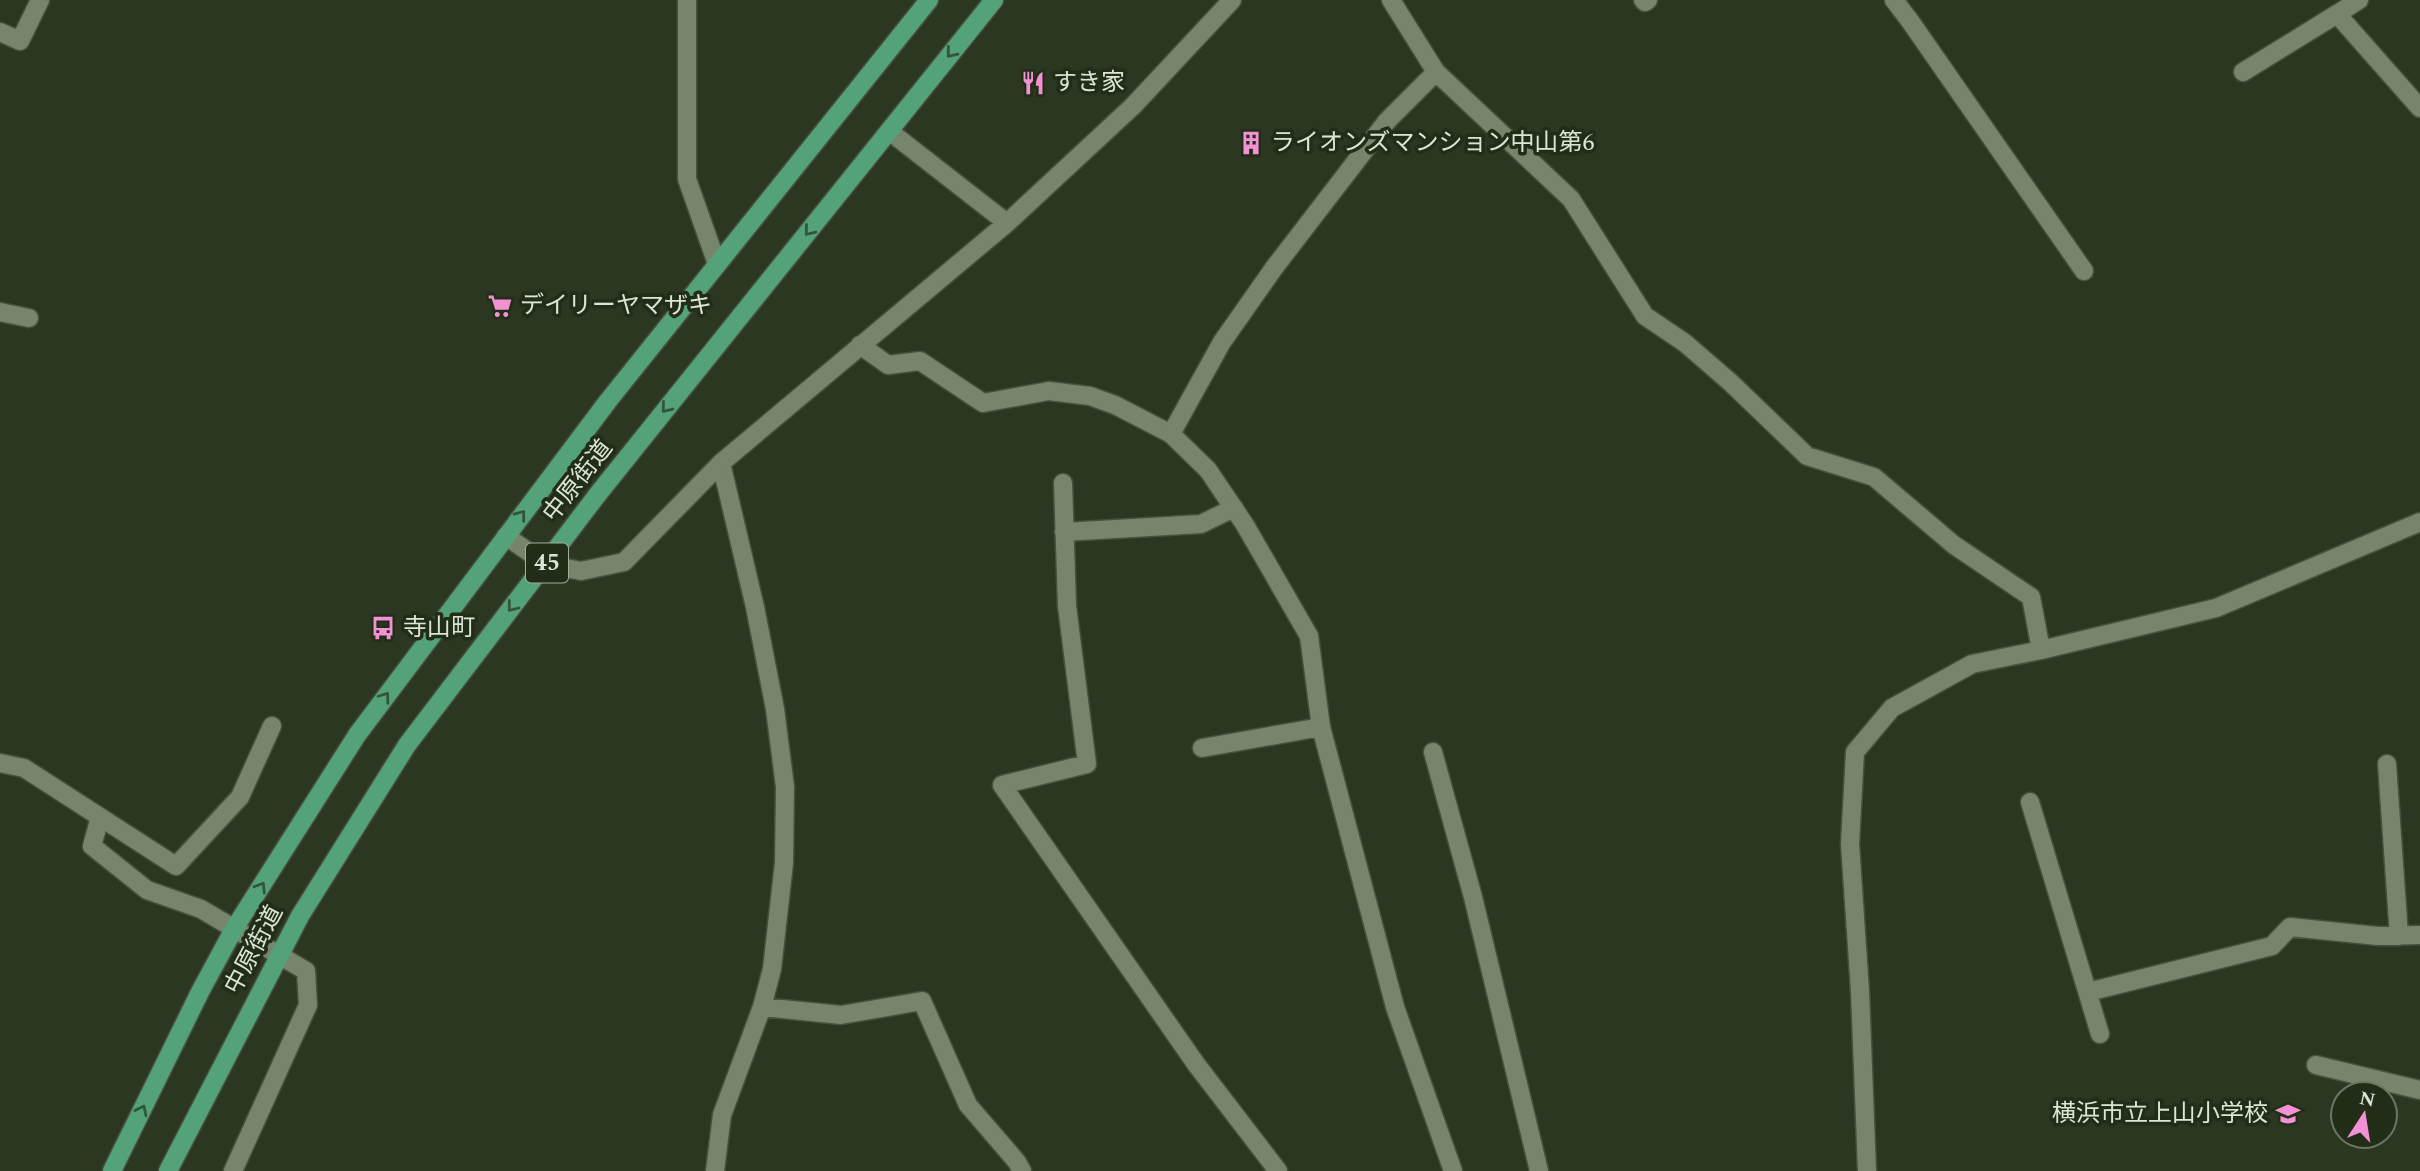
<svg xmlns="http://www.w3.org/2000/svg" width="2420" height="1171" font-family="Spectral,'Noto Sans JP',serif">
<style>
.lines{fill:none;stroke-linecap:round;stroke-linejoin:round}
.service-casing{stroke:#47513e;stroke-width:21}
.minor-casing{stroke:#47513e;stroke-width:21}
.tertiary-casing{stroke:#47513e;stroke-width:21}
.primary-casing{stroke:#47513e;stroke-width:21}
.service{stroke:#77856c;stroke-width:18}
.minor{stroke:#77856c;stroke-width:18}
.tertiary{stroke:#77856c;stroke-width:18}
.primary{stroke:#54a27a;stroke-width:18}
.oneway{stroke:#33563a}
.labels{text-anchor:middle;dominant-baseline:central;stroke-width:7;stroke-linejoin:round;paint-order:stroke}
.shield{fill:#212d17;stroke:#a4ad9d;stroke-width:2}
.shield-label{font-size:23px;font-weight:bold;fill:#dce4d6}
.poi-label{font-size:24px;fill:#dce4d6;stroke:#212d17;text-anchor:start}
.street-label{font-size:24px;fill:#dce4d6;stroke:#212d17}
</style>
<rect width="100%" height="100%" fill="#2b3721"/>
<g class="lines">
<!-- service casing -->
<g class="service-casing">
<path id="service" d="M1049,391L1090,396L1115,405L1171,434L1208,470L1245,525L1309,636L1321,727
M1433,752L1473,897L1539,1171
M100,817L176,866L240,797L272,726"/>
</g>
<!-- minor casing -->
<g class="minor-casing">
<path id="minor" d="M687,0V179L717,264
M1391,0L1436,72L1571,199L1645,316L1685,343L1730,382L1807,456L1874,477L1954,545L2031,597L2041,650
M1643,0L1645,2L1648,0
M1894,0L1910,21L2084,271
M2337,14L2359,0
M0,32L20,41L40,0
M2243,72L2337,14L2420,108
M889,131L1007,223
M0,312L29,318
M860,345L888,365L920,361L983,403L1049,391
M1171,434L1222,342L1274,268L1387,121L1436,72
M1063,483L1067,606L1087,764L1002,785L1196,1064L1278,1171
M1064,532L1201,524L1234,508
M1202,748L1321,727L1395,1007L1453,1171
M0,763L24,768L100,817L92,846L147,890L201,909L306,971L308,1005L233,1171
M2387,764L2399,936
M2030,802L2100,1034
M2088,992L2272,946L2290,927L2378,936L2420,935
M762,1007L841,1015L922,1001L968,1105L1017,1162L1022,1171
M2316,1065L2420,1090
M715,1171L722,1115L762,1007L772,969L784,863L785,787L775,709L755,607L721,463L1007,223L1133,106
M1867,1171L1860,991L1850,844L1855,752L1892,708L1972,664L2041,650L2216,608L2420,522"/>
</g>
<!-- tertiary casing -->
<g class="tertiary-casing">
<path id="tertiary" d="M1133,106L1232,0
M506,536L546,564L581,571L624,562L721,463"/>
</g>
<!-- primary casing -->
<g class="primary-casing">
<path id="primary" d="M112,1171L200,992L234,929L357,735L608,401L929,0
M168,1171L300,916L407,745L598,494L994,0"/>
</g>
<!-- service -->
<use href="#service" class="service"/>
<!-- minor -->
<use href="#minor" class="minor"/>
<!-- tertiary -->
<use href="#tertiary" class="tertiary"/>
<!-- primary -->
<use href="#primary" class="primary"/>
</g>
<!-- one-way arrows -->
<defs><path id="oneway-chevron" d="M-2-3.5L2.5 0L-2 3.5" fill="none" stroke-width="1.6" stroke-linecap="round" stroke-linejoin="round" transform="scale(1.75)"/></defs>
<g class="oneway">
<use href="#oneway-chevron" transform="translate(951 53) rotate(129)"/>
<use href="#oneway-chevron" transform="translate(809 231) rotate(129)"/>
<use href="#oneway-chevron" transform="translate(666 408) rotate(129)"/>
<use href="#oneway-chevron" transform="translate(521 515) rotate(-53)"/>
<use href="#oneway-chevron" transform="translate(512 607) rotate(128)"/>
<use href="#oneway-chevron" transform="translate(385 697) rotate(-54)"/>
<use href="#oneway-chevron" transform="translate(261 887) rotate(-58)"/>
<use href="#oneway-chevron" transform="translate(142 1110) rotate(-64)"/>
</g>
<!-- icons -->
<defs>
<g id="restaurant-bare" transform="scale(1.89)"><path d="M-5-6h1v4h1v-4h1v4h1v-4h1v5L-1.5 .5V6h-2V.5L-5-1ZM5-6V6H3V1.5H1.5Q1.5-4 5-6Z" fill="#f391d5" stroke="#212d17" stroke-width="2.5" paint-order="stroke"/></g>
<g id="building-bare" transform="scale(1.89)"><path d="M-4-6H4V6H1V3H-1V6H-4ZM-2.5-4.3h1.7v1.8h-1.7ZM.8-4.3h1.7v1.8H.8ZM-2.5-1h1.7V.8h-1.7ZM.8-1h1.7V.8H.8Z" fill="#f391d5" stroke="#212d17" stroke-width="2.5" paint-order="stroke"/></g>
<g id="supermarket-bare" transform="scale(1.89)"><path d="M-6-5.5h2.5l.6 2H6L4.5 2H-2.5L-4.4-4H-6ZM-1.5 3.2a1.3 1.3 0 1 0 .1 0ZM3 3.2a1.3 1.3 0 1 0 .1 0Z" fill="#f391d5" stroke="#212d17" stroke-width="2.5" paint-order="stroke"/></g>
<g id="bus-bare" transform="scale(1.89)"><path d="M-5-6H5V4H4V6H2V4H-2V6H-4V4H-5ZM-3.5-4V0h7V-4ZM-3.5 1.2v1.5H-2V1.2ZM2 1.2v1.5H3.5V1.2Z" fill="#f391d5" stroke="#212d17" stroke-width="2.5" paint-order="stroke"/></g>
<g id="school-bare" transform="scale(1.89)"><path d="M0-5L7-2L0 1L-7-2ZM-4 1L0 2.5L4 1V4Q0 6-4 4Z" fill="#f391d5" stroke="#212d17" stroke-width="2.5" paint-order="stroke"/></g>
</defs>
<g fill-rule="evenodd">
<use href="#restaurant-bare" x="1033" y="83"/>
<use href="#building-bare" x="1251" y="143"/>
<use href="#supermarket-bare" x="500" y="306"/>
<use href="#bus-bare" x="383" y="628"/>
<use href="#school-bare" x="2288" y="1114"/>
</g>
<g class="labels">
<!-- shield labels -->
<rect class="shield" x="526" y="543.5" width="42" height="39" rx="5"/>
<g class="shield-label">
<text x="547" y="563">45</text>
</g>
<!-- poi labels -->
<g class="poi-label">
<text x="1053" y="83">すき家</text>
<text x="1271" y="143">ライオンズマンション中山第6</text>
<text x="520" y="306">デイリーヤマザキ</text>
<text x="403" y="628">寺山町</text>
<text x="2268" y="1114" text-anchor="end">横浜市立上山小学校</text>
</g>
<!-- street labels -->
<g class="street-label">
<text transform="translate(578 481) rotate(-52)">中原街道</text>
<text transform="translate(254 950) rotate(-62)">中原街道</text>
</g>
</g>
<!-- north arrow -->
<g transform="translate(2364 1115) rotate(12)"><circle r="33" fill="#212d17" stroke="#6c7663" stroke-width="2"/>
<path d="M0-5L12 26L0 18L-12 26Z" fill="#f391d5"/>
<text y="-10" font-size="19" font-weight="bold" text-anchor="middle" fill="#dce4d6">N</text>
</g>
</svg>
